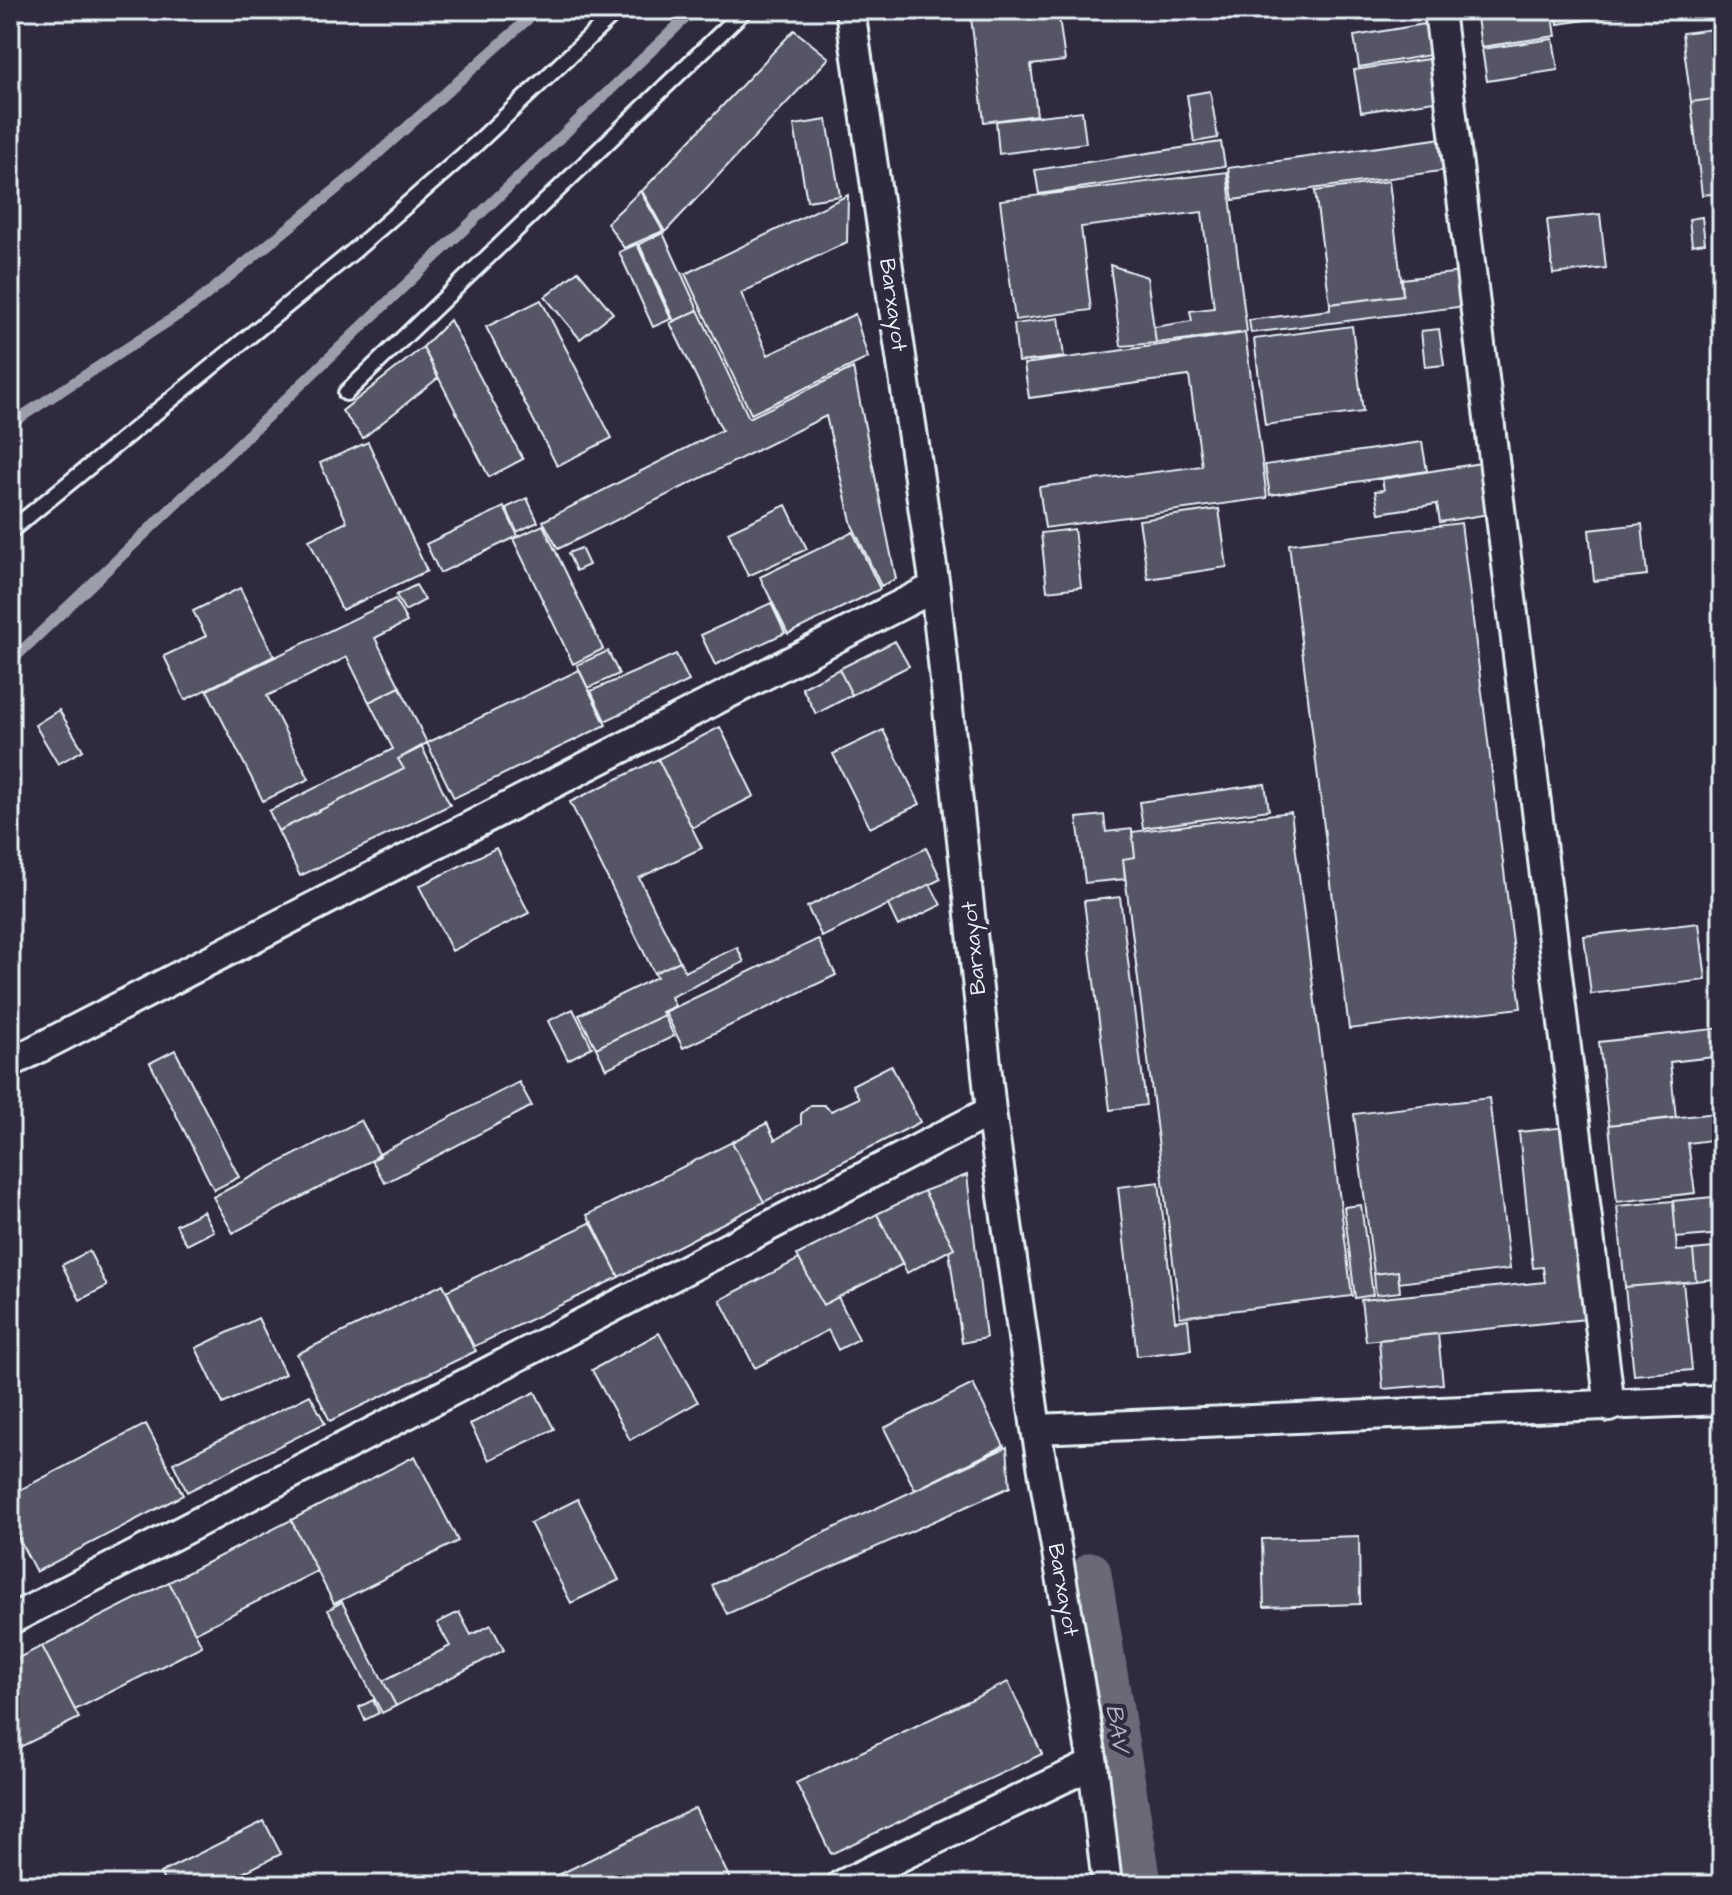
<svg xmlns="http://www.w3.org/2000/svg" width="1732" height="1895" font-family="'Architects Daughter',sans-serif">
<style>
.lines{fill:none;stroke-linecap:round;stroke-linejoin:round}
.stream{stroke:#9c9fab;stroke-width:11}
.canal{stroke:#696978;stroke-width:38}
.building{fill:#575565;stroke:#e8f1f8;stroke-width:2}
.lane-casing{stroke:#e8f1f8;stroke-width:20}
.street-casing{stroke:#e8f1f8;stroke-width:34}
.lane{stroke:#2f2a3d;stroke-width:14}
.street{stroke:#2f2a3d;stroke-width:28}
.labels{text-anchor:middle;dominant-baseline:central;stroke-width:8;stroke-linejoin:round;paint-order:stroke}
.street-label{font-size:22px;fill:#e8f1f8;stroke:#2f2a3d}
.water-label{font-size:24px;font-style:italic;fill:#afb4be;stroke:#2f2a3d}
</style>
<rect width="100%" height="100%" fill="#2f2a3d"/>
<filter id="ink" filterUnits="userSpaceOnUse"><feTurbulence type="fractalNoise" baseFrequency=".0125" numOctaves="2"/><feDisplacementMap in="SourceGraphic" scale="16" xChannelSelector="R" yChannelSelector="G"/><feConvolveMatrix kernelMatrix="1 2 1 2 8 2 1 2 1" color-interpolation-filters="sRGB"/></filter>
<g filter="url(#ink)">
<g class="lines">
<!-- stream -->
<path class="stream" d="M10,424L195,304L356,173L538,10
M10,662L694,10"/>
<!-- canal -->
<path class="canal" d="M1092,1571L1143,1885"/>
</g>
<!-- building -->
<path class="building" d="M970,10H1058L1065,61L1031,65L1037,115L984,122Z
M1476,10H1552L1556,36L1481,47Z
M1556,10H1651L1558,24Z
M1425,24L1430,55L1359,67L1354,36Z
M1713,29L1721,98L1691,102L1682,33Z
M794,30L829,58L665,232L642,191Z
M1553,39L1558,70L1487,81L1482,49Z
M1435,58L1441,100L1361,112L1354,70Z
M1210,91L1218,138L1194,142L1187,95Z
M1721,98L1722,193L1702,195L1691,102Z
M1082,111L1086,143L999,154L996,121Z
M827,120L840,196L807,201L794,125Z
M1443,138L1448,170L1233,200L1228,168Z
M1221,142L1225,166L1039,194L1035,170Z
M1227,172L1247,332L1156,343L1154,327L1192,321L1190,311L1214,308L1202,212L1081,227L1091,310L1015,320L1000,200Z
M1389,181L1403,295L1330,304L1315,191Z
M640,191L663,231L624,248L607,223Z
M848,195L847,242L741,293L768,355L855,314L868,358L751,414L685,274Z
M1600,214L1606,268L1553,274L1547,220Z
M1702,217L1705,243L1692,245L1689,219Z
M663,233L698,310L674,321L639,244Z
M637,244L671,319L653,327L619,252Z
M1110,265L1147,277L1156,343L1121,346Z
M578,271L613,313L580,339L545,297Z
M1461,272L1466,306L1251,333L1249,320L1330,310V304L1403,295L1402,279Z
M541,300L612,438L557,466L486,327Z
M698,310L749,418L853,368L896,579L881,586L852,525L826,416L558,549L543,521L722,430L670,323Z
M1059,318L1064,357L1018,362L1014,324Z
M450,320L523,459L489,477L423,347Z
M1352,326L1363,412L1265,425L1254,339Z
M1439,329L1444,365L1425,367L1421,331Z
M1245,333L1267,498L1045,528L1039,487L1202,466L1189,376L1029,398L1024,364Z
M423,347L438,378L363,438L342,411Z
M368,442L427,571L342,610L309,540L347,522L320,463Z
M1422,442L1427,471L1270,495L1265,465Z
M1487,462L1495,513L1440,522L1437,504L1379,513L1375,491L1384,490L1382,479Z
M527,498L538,522L517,532L506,508Z
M786,505L807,549L748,576L728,532Z
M504,507L518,536L440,573L426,544Z
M1219,509L1227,567L1148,579L1139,520Z
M1461,523L1521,1008L1349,1029L1289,544Z
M1642,524L1647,575L1594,581L1589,530Z
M543,525L603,649L573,664L513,539Z
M1074,529L1081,587L1047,591L1041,533Z
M853,532L880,589L788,634L760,577Z
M581,548L589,565L576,571L568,553Z
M416,585L425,600L405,611L396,595Z
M240,588L274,656L185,700L164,656L206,636L193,611Z
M395,599L407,622L375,638L400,687L369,702L347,657L267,696L309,779L263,801L207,690Z
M771,603L785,633L715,665L701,635Z
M895,641L909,666L852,695L839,669Z
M608,651L619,674L588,688L577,665Z
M676,654L689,681L605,721L591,691Z
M839,669L852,695L816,714L802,688Z
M579,670L606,725L454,798L427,743Z
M400,687L427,743L398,759L404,769L278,831L269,811L393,749L369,702Z
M59,710L83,750L58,764L35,725Z
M720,727L754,796L692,828L658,759Z
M883,730L920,804L870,828L833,754Z
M422,747L450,805L300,876L278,831L404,769L398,759Z
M658,759L702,848L639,878L680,961L654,973L570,802Z
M1265,784L1269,810L1143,828L1139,802Z
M1291,812L1352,1296L1180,1317L1123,859L1135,857L1132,832Z
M1104,815L1106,832L1132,829L1135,857L1123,859L1125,879L1085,883L1077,818Z
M496,848L529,913L452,951L419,886Z
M926,848L941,879L822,937L807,907Z
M930,884L941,905L898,926L888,905Z
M1120,897L1146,1105L1110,1110L1084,901Z
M1699,923L1706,980L1591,994L1584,936Z
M818,939L836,975L683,1048L665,1012Z
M737,947L744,962L671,997L675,1006L662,1012L664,1015L596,1048L579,1015L657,977L654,973L680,961L685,972Z
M573,1009L592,1047L568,1060L548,1021Z
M664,1015L674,1036L606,1069L596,1048Z
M1722,1028V1056L1670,1062L1676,1118L1609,1125L1599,1042Z
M175,1050L239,1177L214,1190L150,1063Z
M891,1065L920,1122L764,1202L732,1142L767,1123L775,1140L801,1124V1114L811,1105H824L831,1111L859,1098L852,1085Z
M519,1082L532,1106L385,1183L372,1161L379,1154Z
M1489,1098L1510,1269L1399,1283L1398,1271L1374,1274L1354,1114Z
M1716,1113L1719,1139L1688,1143L1695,1193L1617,1202L1609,1125Z
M361,1120L380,1156L233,1233L213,1197Z
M1567,1127L1586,1319L1366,1341L1361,1300L1545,1282L1543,1267L1533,1268L1519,1132Z
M732,1142L764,1202L619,1277L587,1215Z
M967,1175L986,1338L962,1343L949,1251L954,1248L924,1191Z
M1159,1182L1175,1321L1188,1319L1191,1350L1137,1356L1118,1187Z
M924,1191L954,1248L907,1273L877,1214Z
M1722,1196V1234L1676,1238L1673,1201Z
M1673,1201L1677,1251L1693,1250L1696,1281L1625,1287L1617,1206Z
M1361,1205L1373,1295L1355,1298L1344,1207Z
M203,1211L214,1231L187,1245L176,1225Z
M877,1214L903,1264L823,1305L797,1255Z
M592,1222L619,1277L473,1347L446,1291Z
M1722,1247V1278L1696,1281L1693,1250Z
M89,1251L107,1286L80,1300L62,1265Z
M799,1259L823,1305L838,1297L859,1339L838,1350L828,1330L755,1368L720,1300Z
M1398,1271L1400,1292L1376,1295L1374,1274Z
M1683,1282L1692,1370L1634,1375L1625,1287Z
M443,1284L476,1351L330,1421L297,1354Z
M258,1318L285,1374L223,1404L196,1348Z
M659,1333L698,1402L630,1440L592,1370Z
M1438,1334L1443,1384L1383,1389L1379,1340Z
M973,1384L1004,1446L915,1490L884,1428Z
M535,1392L554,1429L489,1460L470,1424Z
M310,1395L325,1423L187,1492L173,1463Z
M146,1424L183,1495L36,1572L10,1522V1495Z
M1007,1447L1010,1487L727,1614L712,1585Z
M415,1456L458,1541L334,1604L291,1520Z
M578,1499L619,1580L571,1603L530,1523Z
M291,1520L317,1571L195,1633L169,1582Z
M1359,1536L1360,1604L1264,1607L1262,1539Z
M169,1582L202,1646L75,1710L42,1646Z
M342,1602L396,1706L382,1713L328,1610Z
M459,1612L471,1635L491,1625L504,1650L396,1706L383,1681L450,1646L437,1623Z
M42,1646L79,1718L10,1752V1662Z
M1008,1682L1042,1754L831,1854L796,1783Z
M373,1700L379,1713L365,1720L359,1707Z
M695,1808L733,1885H538Z
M264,1821L281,1854L218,1885H166L160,1873Z"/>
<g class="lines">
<!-- lane casing -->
<g class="lane-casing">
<path id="lane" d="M346,393L745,10
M10,531L355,250L475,145L618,10"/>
</g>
<!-- street casing -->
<g class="street-casing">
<path id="street" d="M850,10L935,587L991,1111L1036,1429L1093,1764L1107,1885
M1439,10L1610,1407
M10,1063L935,587
M1036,1429L1722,1400
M10,1620L991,1111
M841,1885L1093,1764"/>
</g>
<!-- lane -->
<use href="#lane" class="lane"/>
<!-- street -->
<use href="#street" class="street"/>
</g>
</g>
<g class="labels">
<!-- street labels -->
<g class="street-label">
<text transform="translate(893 305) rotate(82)">Barxayot</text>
<text transform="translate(974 948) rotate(-96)">Barxayot</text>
<text transform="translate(1063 1590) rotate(80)">Barxayot</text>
</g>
<!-- water labels -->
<g class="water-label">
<text transform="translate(1117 1728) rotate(81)">BAV</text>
</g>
</g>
<!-- margin -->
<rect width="1732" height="1895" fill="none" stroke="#2f2a3d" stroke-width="40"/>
<rect x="20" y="20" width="1692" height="1855" fill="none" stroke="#e8f1f8" stroke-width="3" filter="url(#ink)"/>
</svg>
